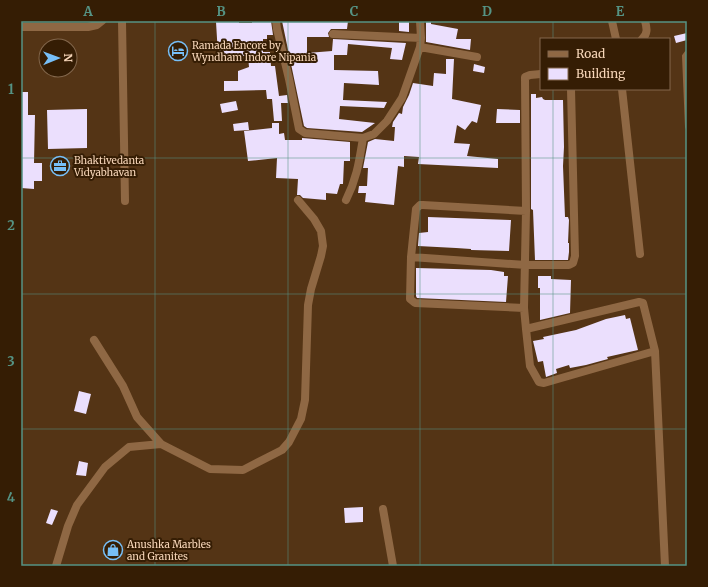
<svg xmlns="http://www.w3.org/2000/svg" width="708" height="587" font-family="Merriweather,serif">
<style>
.building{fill:#ebdffd}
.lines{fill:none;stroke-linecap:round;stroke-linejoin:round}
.lane{stroke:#8f6844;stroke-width:4}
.street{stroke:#8f6844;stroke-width:8}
.grid{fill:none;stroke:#559384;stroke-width:1;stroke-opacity:0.55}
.labels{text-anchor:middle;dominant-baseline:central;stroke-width:4;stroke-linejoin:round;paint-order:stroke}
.poi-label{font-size:10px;fill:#f7d6b9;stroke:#351d04;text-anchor:start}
.neatline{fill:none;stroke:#559384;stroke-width:1.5}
.grid-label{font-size:13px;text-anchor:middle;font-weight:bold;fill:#559384}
</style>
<rect width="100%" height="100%" fill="#543415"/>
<!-- building -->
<path class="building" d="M239,21V23H252V21H271L273,35H267V39H263V52H270L271,66H275L279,96L287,95L288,103H281L282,121H274L272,99H267L266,90L224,91V81H238V71L249,67L248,56L218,55L216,22Z
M282,21H348L347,29H331L328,33L329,37H307V53L332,51L333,39L406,43L402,60L390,59L392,48L348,44L347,55H334V70L378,71L379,85L344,83L343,100L387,102L384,108L340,106L339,119L375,123L362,132L307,128L304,126Z
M399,21H409V32L399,31Z
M426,21H431V24L458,29L456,39H471L470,50L426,42Z
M687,33V40L676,43L674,36Z
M446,59H454L452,99L481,105L477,123L472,121L465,130L457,125L454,143L470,144L467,156L498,159V168L418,164L419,157L404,156V167L398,166L394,205L365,202L366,193H358L359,186H367L368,168H363L368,142L375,139L394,141L395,127H392L393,122L399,113L402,114L403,107L409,95L413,83L433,86L434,73L446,74Z
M474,64L485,67L484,73L473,71Z
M21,92H28V115H35L34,163H42V181H34V189L21,188Z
M531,94H536V98L542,97L543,99L545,100H563L564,147L563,166L565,217H568L569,220L568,243H569V252L568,260H535L533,210L531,209Z
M236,101L238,110L222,113L220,104Z
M87,109V148L48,149L47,110Z
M497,109L520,110V123H496Z
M248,122L249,130L234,131L233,124Z
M272,123H279V134L284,133L285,140H302V138L350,142V161H344L343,184H340L337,194L326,193V200L303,198L300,195H297L298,179L276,178L277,158L248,161L244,131L272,128Z
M428,217L511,220L509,251L471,250V249L456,248L418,246L419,233L428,232Z
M416,268L491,270L504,272V276H508L506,302L417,298L416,296Z
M538,276H551V279L571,280L570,313L540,320V288H538Z
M625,315L626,319L630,318L638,350L607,357L608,359L586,365L570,368L569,365L556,369L557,373L546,377L543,361L538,362L533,341L544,339L543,337L576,330L606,319Z
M79,391L91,394L86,414L74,411Z
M79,461L88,463L86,476L76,475Z
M363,507V522L345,523L344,508Z
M51,509L58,511L52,525L46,523Z"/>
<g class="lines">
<!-- lane -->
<path class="lane" d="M687,52L684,56L687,127"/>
<!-- street -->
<path class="street" d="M122,21L125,201
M276,21L277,29L289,79L299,129L305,133L363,138L374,134L387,121L402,98L420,47L421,38L420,21
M612,21L616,39
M21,27H88L97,25L102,21
M333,34L421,38
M642,39C648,34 647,28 645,21
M420,47L477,57
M622,89L640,254
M346,200C357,178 359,162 363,138
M526,211L423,205H420L416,209L411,257L410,299L415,303L524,308L526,329L639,302L643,303L655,351L665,566
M411,257L526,265H569L573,263L575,256L571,89
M524,308L526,211L525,77L530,75L541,74
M526,329L530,366L539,382L544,383L655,351
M94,340L123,386L137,417L161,444
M383,509L393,566
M56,566L68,526L77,505L105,467L129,447L161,444L210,469L243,470L282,450L289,442L301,419L305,400L308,305L311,289L321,256L323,246L321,231L314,219L298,200"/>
</g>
<!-- grid -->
<path class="grid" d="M155,21V566M288,21V566M420,21V566M553,21V39M553,89V566M21,158H687M21,294H687M21,429H687"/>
<!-- icons -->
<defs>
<g id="hotel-ring" transform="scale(1)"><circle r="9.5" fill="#351d04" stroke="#77bff7" stroke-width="1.5"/><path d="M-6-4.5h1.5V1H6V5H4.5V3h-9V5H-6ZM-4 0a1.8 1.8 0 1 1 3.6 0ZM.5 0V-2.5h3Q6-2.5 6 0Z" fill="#77bff7"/></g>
<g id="office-ring" transform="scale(1)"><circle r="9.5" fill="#351d04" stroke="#77bff7" stroke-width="1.5"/><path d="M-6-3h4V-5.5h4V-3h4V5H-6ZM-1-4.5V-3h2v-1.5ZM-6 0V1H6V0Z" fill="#77bff7"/></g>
<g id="shop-ring" transform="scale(1)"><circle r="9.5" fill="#351d04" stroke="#77bff7" stroke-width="1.5"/><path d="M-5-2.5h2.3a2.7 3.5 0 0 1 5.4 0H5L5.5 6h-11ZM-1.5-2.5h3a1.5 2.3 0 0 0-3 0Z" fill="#77bff7"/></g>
</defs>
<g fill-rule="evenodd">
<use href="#hotel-ring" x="178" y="51"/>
<use href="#office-ring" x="60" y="166"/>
<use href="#shop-ring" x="113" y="550"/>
</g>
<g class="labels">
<!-- poi labels -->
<g class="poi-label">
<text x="192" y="45">Ramada Encore by<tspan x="192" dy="12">Wyndham Indore Nipania</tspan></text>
<text x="74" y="160">Bhaktivedanta<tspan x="74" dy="12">Vidyabhavan</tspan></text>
<text x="127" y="544">Anushka Marbles<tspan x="127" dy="12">and Granites</tspan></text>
</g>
</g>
<!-- border -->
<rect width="708" height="587" fill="none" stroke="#351d04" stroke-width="44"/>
<!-- legend -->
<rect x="540" y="38" width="130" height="52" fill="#351d04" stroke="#83674c"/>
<rect x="548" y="51" width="20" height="6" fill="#8f6844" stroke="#83674c"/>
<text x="576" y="58" font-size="12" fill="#f7d6b9">Road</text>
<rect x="548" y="68" width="20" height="12" fill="#ebdffd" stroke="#83674c"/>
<text x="576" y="78" font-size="12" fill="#f7d6b9">Building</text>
<!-- north arrow -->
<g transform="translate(58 58) rotate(89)"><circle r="19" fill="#351d04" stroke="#83674c"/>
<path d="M0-3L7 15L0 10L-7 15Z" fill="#77bff7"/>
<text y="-6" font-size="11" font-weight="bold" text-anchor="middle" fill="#f7d6b9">N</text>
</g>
<rect x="22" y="22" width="664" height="543" class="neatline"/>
<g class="grid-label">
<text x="88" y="16">A</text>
<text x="221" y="16">B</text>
<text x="354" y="16">C</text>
<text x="487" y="16">D</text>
<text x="620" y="16">E</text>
<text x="11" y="94">1</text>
<text x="11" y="230">2</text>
<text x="11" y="366">3</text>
<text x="11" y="502">4</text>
</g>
</svg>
